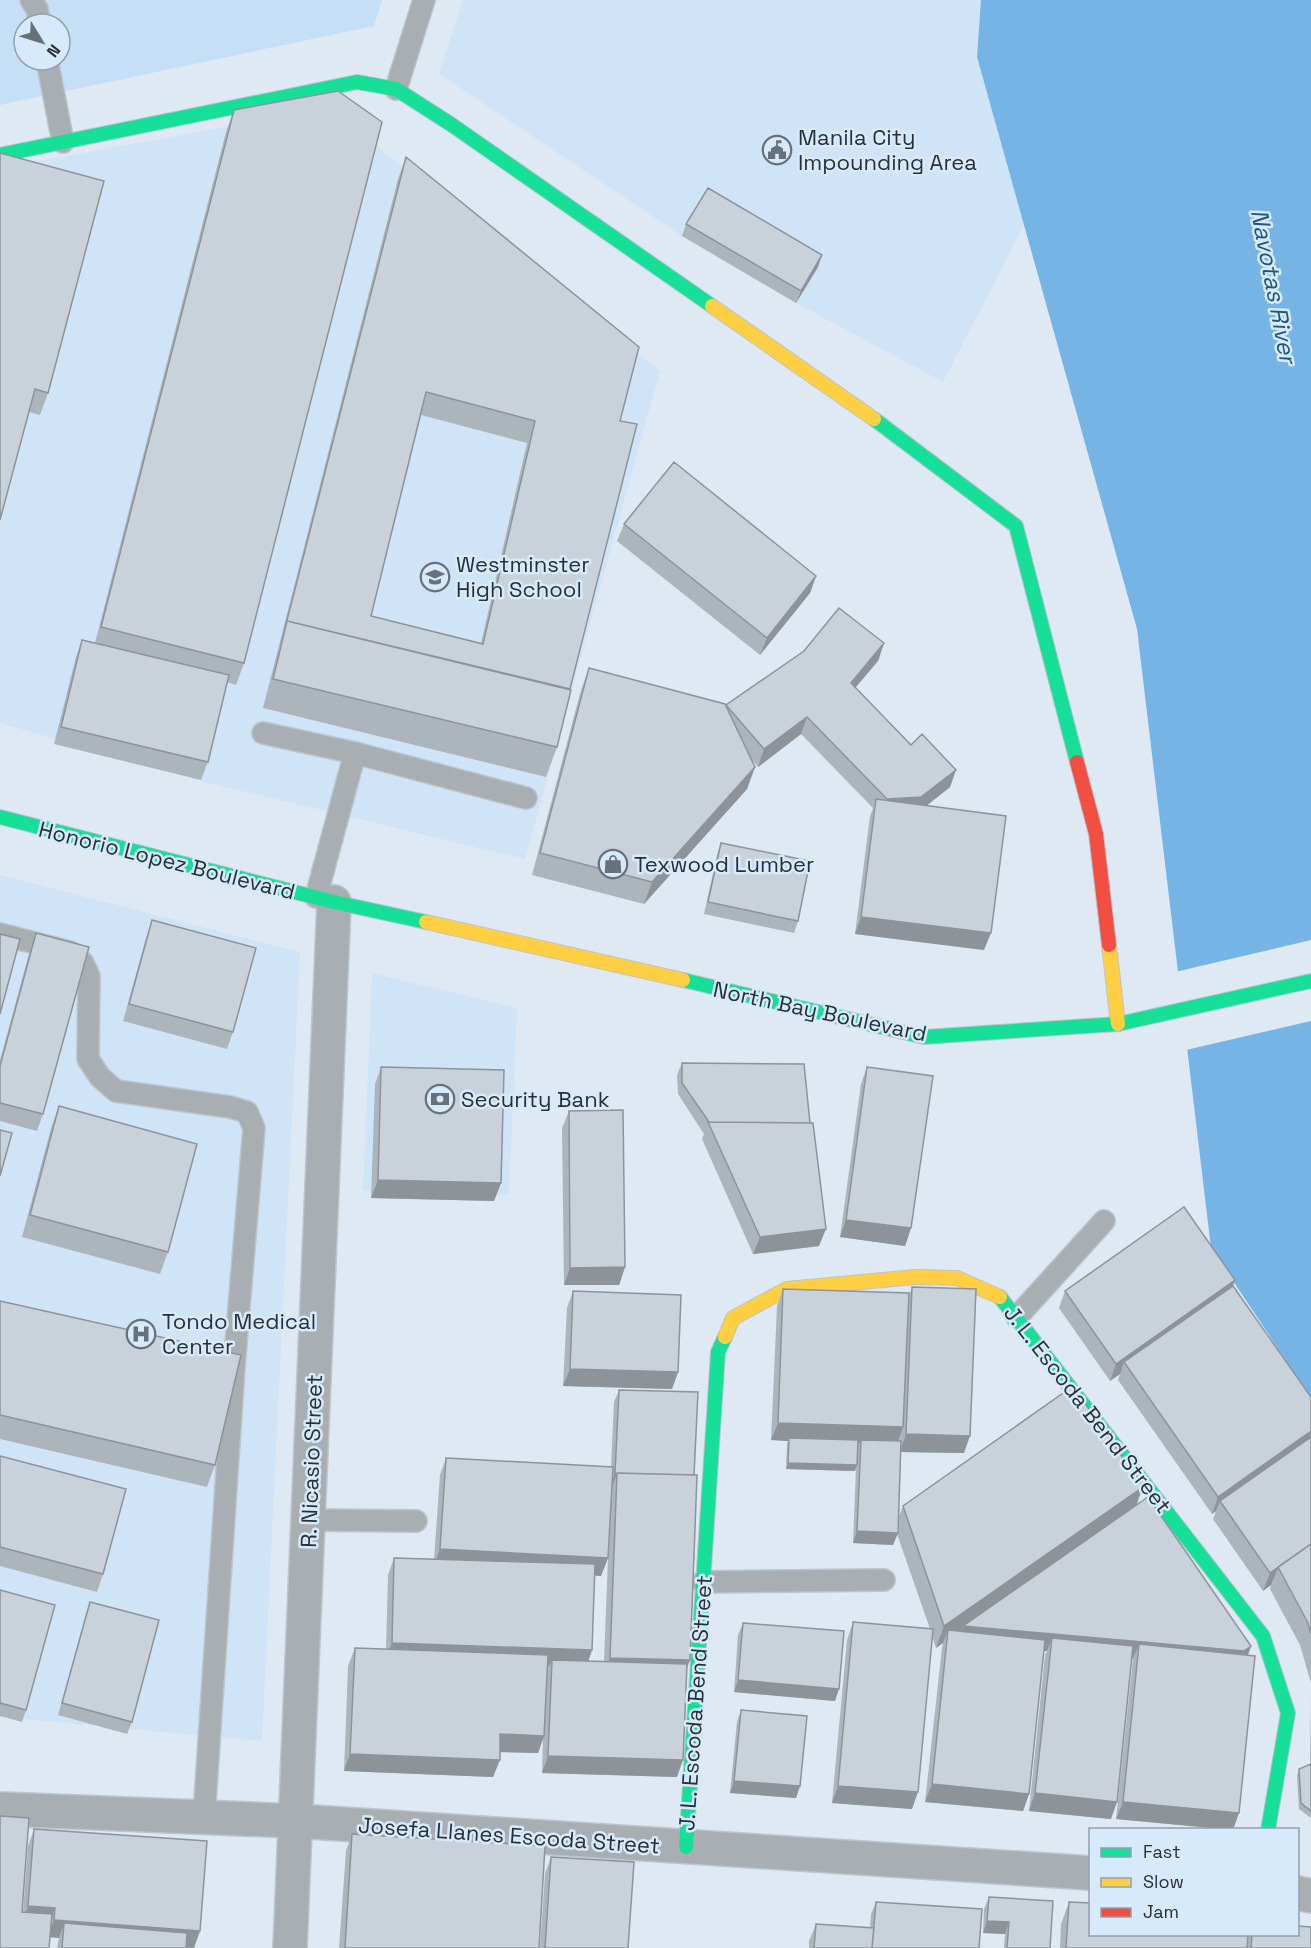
<svg xmlns="http://www.w3.org/2000/svg" width="1311" height="1948" font-family="'Space Grotesk',sans-serif">
<style>
.built{fill:#d0e4f7}
.green{fill:#c5dff6;fill-rule:evenodd}
.water{fill:#76b4e6}
.pier{fill:#dfe9f3}
.lines{fill:none;stroke-linecap:round;stroke-linejoin:round}
.lane-casing{stroke:#bcc4cc;stroke-width:24}
.street-casing{stroke:#bcc4cc;stroke-width:36}
.fast-casing{stroke:#bcc4cc;stroke-width:16}
.slow-casing{stroke:#bcc4cc;stroke-width:16}
.jam-casing{stroke:#bcc4cc;stroke-width:16}
.lane{stroke:#a9aeb3;stroke-width:21}
.street{stroke:#a9aeb3;stroke-width:33}
.fast{stroke:#16e098;stroke-width:14}
.slow{stroke:#ffcf43;stroke-width:14}
.jam{stroke:#f24e42;stroke-width:14}
.wall{fill:#adb5bc;fill-rule:evenodd}
.shaded-wall{fill:#8d9399}
.building{fill:#c9d2db;stroke:#8d9399;stroke-width:1.5;fill-rule:evenodd}
.labels{text-anchor:middle;dominant-baseline:central;stroke-width:5;stroke-linejoin:round;paint-order:stroke}
.poi-label{font-size:22px;fill:#273038;stroke:#d7eafb;text-anchor:start}
.street-label{font-size:22px;fill:#273038;stroke:#d7eafb}
.water-label{font-size:24px;font-style:italic;fill:#1d5885;stroke:#d7eafb}
</style>
<rect width="100%" height="100%" fill="#dfe9f3"/>
<!-- built -->
<path class="built" d="M463,0H981L977,57L1024,225L943,382L796,303L682,236L439,74Z
M334,107L385,153L660,371L525,859L209,783L0,723V168Z
M0,875L300,952L262,1741L0,1717Z
M372,973L517,1008L509,1195L363,1191Z"/>
<!-- green -->
<path class="green" d="M0,0H382L374,26L0,105ZM24,24H60V60H24Z"/>
<!-- water -->
<path class="water" d="M981,0H1311V1398L1211,1248L1137,629L977,57Z"/>
<!-- pier -->
<path class="pier" d="M1311,940V1021L1186,1050L1182,1030L1175,972Z"/>
<g class="lines">
<!-- lane casing -->
<g class="lane-casing">
<path id="lane" d="M31,0L37,9L40,24
M47,60L63,142
M396,89L424,0
M263,733L355,753L526,798
M316,897L355,753
M0,934L70,952L83,963L89,976L88,1059L100,1077L116,1091L230,1107L247,1112L254,1128L234,1367L204,1817
M1017,1317L1104,1221
M309,1520L416,1521
M703,1582L884,1580"/>
</g>
<!-- street casing -->
<g class="street-casing">
<path id="street" d="M0,1809L296,1821L1090,1873
M1298,1893L1311,1896
M290,1948L334,902"/>
</g>
<!-- fast casing -->
<g class="fast-casing">
<path id="fast" d="M0,155L357,82L396,89L452,125L712,306
M874,419L1016,526L1077,762
M0,817L334,902L426,922
M683,980L924,1037L1118,1024L1311,981
M1000,1297L1263,1636L1288,1713L1268,1830
M686,1847L718,1352L725,1337"/>
</g>
<!-- slow casing -->
<g class="slow-casing">
<path id="slow" d="M712,306L874,419
M426,922L683,980
M1109,945L1118,1024
M725,1337L733,1318L787,1289L915,1277L957,1278L1000,1297"/>
</g>
<!-- jam casing -->
<g class="jam-casing">
<path id="jam" d="M1077,762L1096,834L1109,945"/>
</g>
<!-- lane -->
<use href="#lane" class="lane"/>
<!-- street -->
<use href="#street" class="street"/>
<!-- fast -->
<use href="#fast" class="fast"/>
<!-- slow -->
<use href="#slow" class="slow"/>
<!-- jam -->
<use href="#jam" class="jam"/>
</g>
<!-- wall -->
<path class="wall" d="M234,110L244,663L236,685L227,682L208,762L201,780L54,744L76,657L82,640L95,643L226,132Z
M0,153L48,393L40,415L29,412Z
M406,157L620,421L570,689L557,747L546,777L263,708L398,179ZM421,415L527,443L481,643L371,616Z
M686,224L818,267L796,303L682,236Z
M624,524L816,576L810,593L760,655L617,541Z
M884,643L878,661L855,687L911,745L956,770L950,787L927,805L984,950L855,934L870,816L873,808L801,734L758,767L752,760L755,767L747,789L644,904L532,875L581,690L589,668L726,705Z
M721,843L798,921L794,933L704,914L717,855Z
M152,920L233,1032L227,1049L123,1021L146,938Z
M36,933L43,1114L37,1131L0,1121V1060L30,950Z
M682,1063L819,1246L753,1254L702,1139L704,1134L678,1094L677,1075Z
M381,1067L501,1183L494,1201L371,1198L375,1084Z
M867,1067L911,1228L905,1246L840,1237L861,1084Z
M59,1106L168,1252L160,1274L22,1237L51,1128Z
M569,1111L625,1267L619,1285H564L562,1128Z
M1235,1280L1232,1287L1311,1397V1683L1300,1645L1270,1589L1271,1585L1263,1591L1213,1519L1216,1511L1212,1514L1118,1380L1120,1374L1110,1381L1059,1308L1065,1291Z
M912,1287L964,1453L901,1452L898,1519L903,1506L1137,1505L1251,1646L1248,1655L1233,1830L1116,1819L1133,1659H1132L1111,1819L1029,1811L1045,1655L1047,1651H1044L1029,1794L1023,1811L925,1802L942,1648L943,1643L936,1648L932,1636L912,1809L832,1803L847,1640L853,1622L930,1629L897,1534L893,1545L853,1543L856,1467L855,1471L786,1469L787,1444L788,1441L771,1440L777,1306L783,1289L909,1296Z
M573,1291L678,1372L672,1389L563,1386L567,1308Z
M0,1301L215,1465L207,1487L0,1439Z
M619,1390L686,1669L677,1777L542,1773L543,1739L538,1753L500,1752L493,1777L344,1771L348,1666L355,1648L386,1649L388,1575L394,1558L434,1559L440,1475L446,1458L611,1467L614,1402ZM609,1532L604,1661H588L592,1650L595,1575L601,1576L608,1558Z
M0,1456L103,1574L97,1592L0,1566Z
M0,1590L26,1710L22,1722L0,1716Z
M90,1602L132,1722L127,1734L58,1715L86,1614Z
M743,1623L835,1701L734,1692L738,1635Z
M1311,1697V1818L1299,1809L1297,1776L1299,1769L1310,1765Z
M741,1710L800,1786L796,1798L730,1793L737,1722Z
M34,1829L194,1948H57L59,1938L50,1937L22,1912H23L28,1846Z
M352,1834L539,1948H339L346,1851Z
M551,1857L628,1948H540L545,1874Z
M989,1897L1050,1948H1004L1005,1934L983,1933L984,1909Z
M876,1902L979,1948H809V1941L816,1924L870,1928L871,1914Z
M1069,1902L1247,1940L1249,1935H1298L1311,1948H1060L1061,1924Z"/>
<!-- shaded-wall -->
<path class="shaded-wall" d="M822,255L818,267L796,303L801,291Z
M816,576L810,593L760,655L767,638Z
M884,643L878,661L845,700L851,683Z
M807,717L801,734L758,767L764,749Z
M755,767L747,789L644,904L652,882Z
M956,770L950,787L915,815L881,816L887,799Z
M861,917L991,933L984,950L855,934Z
M378,1180L501,1183L494,1201L371,1198Z
M846,1220L911,1228L905,1246L840,1237Z
M826,1229L819,1246L753,1254L760,1237Z
M625,1267L619,1285H564L570,1268Z
M1235,1280L1229,1297L1124,1362L1120,1374L1110,1381L1116,1364Z
M570,1369L678,1372L672,1389L563,1386Z
M778,1423L903,1427L897,1444L861,1440L860,1443L789,1441V1438L788,1441L771,1440Z
M1311,1431V1444L1220,1501L1216,1511L1212,1514L1218,1497Z
M906,1434L970,1436L964,1453L900,1452Z
M788,1463L857,1465L855,1471L786,1469Z
M615,1473H617L613,1485H611Z
M1143,1487L1135,1509L1251,1646L1245,1663L1139,1644L1133,1659L1050,1652L1052,1638L1047,1651L957,1643L962,1630L947,1640L948,1630L943,1643L936,1648L944,1626Z
M857,1531L898,1533L893,1545L853,1543Z
M440,1549L608,1558L601,1576L434,1566Z
M1278,1568L1271,1585L1263,1591L1270,1573Z
M392,1643L592,1650L586,1668L552,1660L549,1666L385,1661Z
M610,1658L690,1660L683,1678L603,1675Z
M738,1680L839,1689L835,1701L734,1692Z
M500,1734L544,1736L538,1753L494,1752Z
M350,1754L500,1760L493,1777L344,1771Z
M548,1756L683,1760L677,1777L542,1773Z
M734,1781L800,1786L796,1798L730,1793Z
M932,1784L1029,1794L1023,1811L925,1802Z
M838,1786L918,1792L912,1809L832,1803Z
M1035,1793L1117,1802L1111,1819L1029,1811Z
M1123,1802L1239,1813L1233,1830L1116,1819Z
M28,1906L55,1908L49,1925L22,1923Z
M54,1920L200,1931L194,1948L63,1938L64,1923L59,1938L48,1937Z
M987,1921L1009,1922L1005,1934L983,1933Z"/>
<!-- building -->
<path class="building" d="M338,91L382,122L244,663L101,627L234,110Z
M0,153L104,181L48,393L35,389L0,520Z
M406,157L639,347L620,421L637,424L570,689L287,621L285,628ZM426,392L535,421L483,644L371,616Z
M708,188L822,255L801,291L686,224Z
M674,462L816,576L767,638L624,524Z
M839,608L884,643L851,683L911,745L922,734L956,770L921,797L887,799L807,717L764,749L726,705L804,651Z
M287,621L571,690L557,747L273,679Z
M82,640L229,675L208,762L61,727Z
M589,668L725,704L755,767L652,882L540,853Z
M876,799L1006,816L991,933L861,917Z
M721,843L810,861L798,921L708,902Z
M152,920L256,948L233,1032L129,1004Z
M36,933L89,947L43,1114L0,1103V1066Z
M0,934L20,939L0,1014Z
M682,1063L804,1064L810,1123L709,1122L682,1083Z
M381,1067L504,1070L501,1183L378,1180Z
M867,1067L933,1076L911,1228L846,1220Z
M59,1106L197,1144L168,1252L30,1215Z
M623,1110L625,1267L570,1268L569,1111Z
M708,1122L813,1123L826,1229L760,1237Z
M0,1130L12,1133L0,1176Z
M1184,1207L1235,1280L1116,1364L1065,1291Z
M1233,1286L1311,1397V1431L1218,1497L1124,1362Z
M912,1287L976,1289L970,1436L906,1434Z
M783,1289L909,1293L903,1427L778,1423Z
M573,1291L681,1295L678,1372L570,1369Z
M0,1301L241,1355L215,1465L0,1415Z
M1073,1386L1143,1487L944,1626L903,1506Z
M619,1390L698,1392L694,1475L615,1473Z
M1311,1437V1544L1270,1573L1220,1501Z
M789,1438L858,1440L857,1465L788,1463Z
M861,1440L901,1441L898,1533L857,1531Z
M0,1456L126,1489L103,1574L0,1547Z
M446,1458L613,1467L608,1558L440,1549Z
M617,1473L697,1475L690,1660L610,1658Z
M1148,1497L1251,1646L1244,1651L963,1626Z
M1311,1544V1634L1308,1623L1278,1567Z
M394,1558L595,1564L592,1650L392,1643Z
M0,1590L55,1605L26,1710L0,1703Z
M90,1602L159,1620L132,1722L62,1703Z
M853,1622L933,1629L918,1792L838,1786Z
M743,1623L844,1631L839,1689L738,1680Z
M948,1630L1045,1640L1029,1794L932,1784Z
M1052,1638L1133,1646L1117,1802L1035,1793Z
M1139,1644L1255,1656L1239,1813L1123,1802Z
M355,1648L548,1655L544,1736L500,1734V1760L350,1754Z
M552,1660L687,1664L683,1760L548,1756Z
M741,1710L807,1716L800,1786L734,1781Z
M1311,1764V1811L1301,1803L1299,1769Z
M0,1816L29,1818L22,1912L52,1914L49,1948H0Z
M34,1829L207,1841L200,1931L54,1920L55,1908L28,1906Z
M352,1834L545,1846L539,1948H345Z
M551,1857L634,1862L628,1948H545Z
M989,1897L1053,1901L1050,1948H1007L1009,1922L987,1921Z
M876,1902L982,1909L979,1948H872Z
M1069,1902L1090,1903V1935H1248L1247,1948H1066Z
M64,1923L187,1933L186,1948H62Z
M816,1924L874,1928L872,1948H814Z
M1298,1926L1311,1927V1948H1251L1252,1935H1298Z"/>
<!-- icons -->
<defs>
<g id="civic-ring" transform="scale(1.5)"><circle r="9.5" fill="#d7eafb" stroke="#677179" stroke-width="1.5"/><path d="M-.6-6.5H3V-4.5H.6V-3L4-1V1h2V6H-6V1h2V-1L-.6-3ZM-1.2 2.5V6h2.4V2.5Z" fill="#677179"/></g>
<g id="school-ring" transform="scale(1.5)"><circle r="9.5" fill="#d7eafb" stroke="#677179" stroke-width="1.5"/><path d="M0-5L7-2L0 1L-7-2ZM-4 1L0 2.5L4 1V4Q0 6-4 4Z" fill="#677179"/></g>
<g id="shop-ring" transform="scale(1.5)"><circle r="9.5" fill="#d7eafb" stroke="#677179" stroke-width="1.5"/><path d="M-5-2.5h2.3a2.7 3.5 0 0 1 5.4 0H5L5.5 6h-11ZM-1.5-2.5h3a1.5 2.3 0 0 0-3 0Z" fill="#677179"/></g>
<g id="bank-ring" transform="scale(1.5)"><circle r="9.5" fill="#d7eafb" stroke="#677179" stroke-width="1.5"/><path d="M-6-4H6V4H-6ZM0-2.3a2.3 2.3 0 1 0 0 4.6a2.3 2.3 0 1 0 0-4.6Z" fill="#677179"/></g>
<g id="hospital-ring" transform="scale(1.5)"><circle r="9.5" fill="#d7eafb" stroke="#677179" stroke-width="1.5"/><path d="M-5-5h3v3.5h4V-5h3V5h-3V1.5h-4V5h-3Z" fill="#677179"/></g>
</defs>
<g fill-rule="evenodd">
<use href="#civic-ring" x="777" y="150"/>
<use href="#school-ring" x="435" y="577"/>
<use href="#shop-ring" x="613" y="864"/>
<use href="#bank-ring" x="440" y="1099"/>
<use href="#hospital-ring" x="141" y="1334"/>
</g>
<g class="labels">
<!-- poi labels -->
<g class="poi-label">
<text x="798" y="137">Manila City<tspan x="798" dy="25">Impounding Area</tspan></text>
<text x="456" y="564">Westminster<tspan x="456" dy="25">High School</tspan></text>
<text x="634" y="864">Texwood Lumber</text>
<text x="461" y="1099">Security Bank</text>
<text x="162" y="1321">Tondo Medical<tspan x="162" dy="25">Center</tspan></text>
</g>
<!-- street labels -->
<g class="street-label">
<text transform="translate(167 860) rotate(14)">Honorio Lopez Boulevard</text>
<text transform="translate(820 1011) rotate(12)">North Bay Boulevard</text>
<text transform="translate(1088 1409) rotate(52)">J. L. Escoda Bend Street</text>
<text transform="translate(311 1461) rotate(-88)">R. Nicasio Street</text>
<text transform="translate(695 1703) rotate(-86)">J. L. Escoda Bend Street</text>
<text transform="translate(509 1835) rotate(4)">Josefa Llanes Escoda Street</text>
</g>
<!-- water labels -->
<g class="water-label">
<text transform="translate(1274 286) rotate(79)">Navotas River</text>
</g>
</g>
<!-- legend -->
<rect x="1089" y="1828" width="210" height="108" fill="#d7eafb" stroke="#91a0ad" stroke-width="1.5"/>
<rect x="1101" y="1848" width="30" height="9" fill="#16e098" stroke="#91a0ad" stroke-width="1.5"/>
<text x="1143" y="1858" font-size="18" fill="#273038">Fast</text>
<rect x="1101" y="1878" width="30" height="9" fill="#ffcf43" stroke="#91a0ad" stroke-width="1.5"/>
<text x="1143" y="1888" font-size="18" fill="#273038">Slow</text>
<rect x="1101" y="1908" width="30" height="9" fill="#f24e42" stroke="#91a0ad" stroke-width="1.5"/>
<text x="1143" y="1918" font-size="18" fill="#273038">Jam</text>
<!-- north arrow -->
<g transform="translate(42 42) rotate(128)"><circle r="28" fill="#d7eafb" stroke="#91a0ad" stroke-width="1.5"/>
<path d="M0-4.5L10 22L0 15L-10 22Z" fill="#677179"/>
<text y="-9" font-size="16" font-weight="bold" text-anchor="middle" fill="#273038">N</text>
</g>
</svg>
